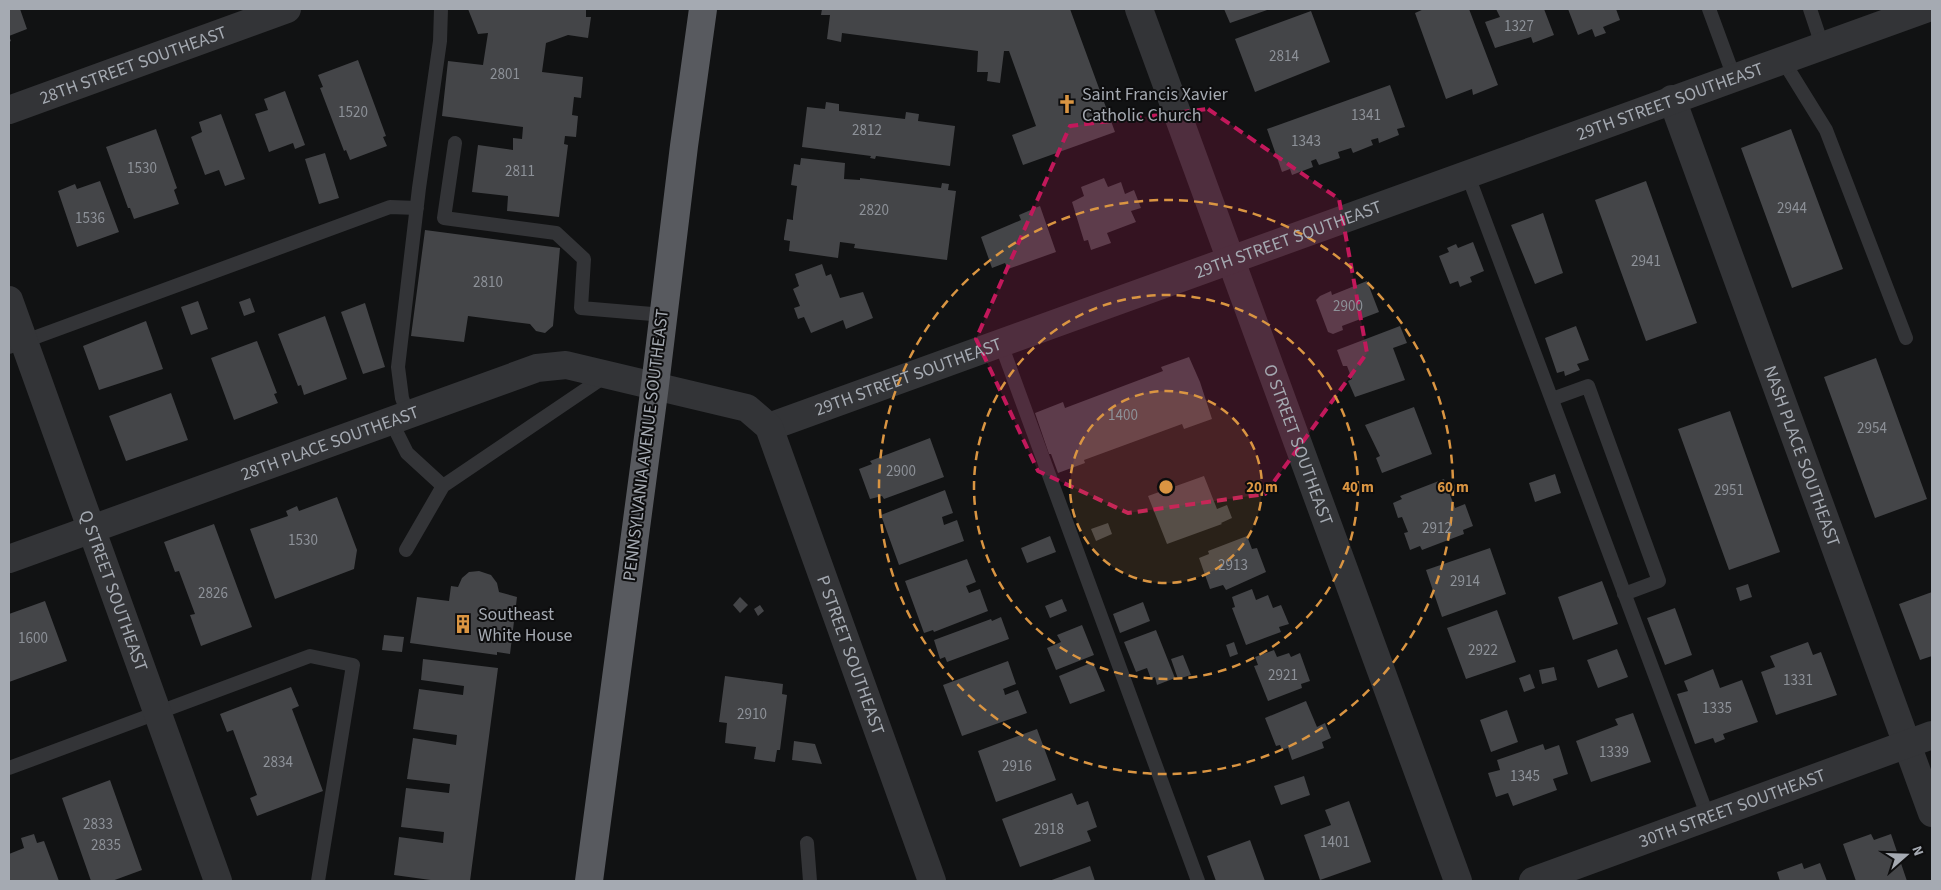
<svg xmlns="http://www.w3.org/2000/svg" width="1941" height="890" font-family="'Source Sans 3',sans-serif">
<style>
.building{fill:#444548}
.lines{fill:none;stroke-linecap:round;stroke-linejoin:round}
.service{stroke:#333437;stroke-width:14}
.minor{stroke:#333437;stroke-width:28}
.trunk{stroke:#585a5f;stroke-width:28}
.marked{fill:#c2185b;fill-opacity:0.2;stroke:#c2185b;stroke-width:4;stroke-dasharray:10 6;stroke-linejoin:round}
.ring{fill:none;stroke:#da9542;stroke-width:2.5;stroke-dasharray:9 6}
.labels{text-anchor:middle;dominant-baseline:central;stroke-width:4;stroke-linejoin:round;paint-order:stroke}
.number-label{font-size:15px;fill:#8d9198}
.street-label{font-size:18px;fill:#a5aab2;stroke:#0d0d0e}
.poi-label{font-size:18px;fill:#a5aab2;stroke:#0d0d0e;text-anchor:start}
.centre{fill:#da9542;stroke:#0d0d0e;stroke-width:2.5}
.ring-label{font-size:15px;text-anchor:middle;font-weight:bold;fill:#da9542;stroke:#0d0d0e;stroke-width:4;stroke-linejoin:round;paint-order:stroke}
</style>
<rect width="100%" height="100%" fill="#111213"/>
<!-- building -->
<path class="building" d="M9,9H20L27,29L9,36L11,41L9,42Z
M468,9H586V17H591L588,38L568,35L546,43L542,72L583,77L581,98L574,97L572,115L578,116L576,137L565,136L564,144L568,145L559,217L507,211L508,196L472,192L478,145L513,150V138L522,139L523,127L442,116L448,61L483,65L488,33L478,34Z
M822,9H1070L1115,132L1023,165L1012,135L1036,126L1009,51H1004L1000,83L987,81L988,72H977L978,51L842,33L841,42L827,39L830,15H821Z
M1224,9H1270L1230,23Z
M1424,9H1469L1498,85L1473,95L1472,89L1446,99L1415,13Z
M1496,9H1544L1554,35L1533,43L1531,37L1495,48L1485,22L1500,17Z
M1568,9H1616L1620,20L1603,27L1606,33L1595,37L1592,29L1578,35Z
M1311,11L1330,62L1255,92L1235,39Z
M358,60L386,136L383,137L387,146L350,160L346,150L344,151L320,88L323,87L318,75Z
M1390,85L1405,127L1397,129L1399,135L1379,143L1378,138L1371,140L1373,145L1353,153L1351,148L1338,152L1340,158L1319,165L1316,159L1311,161L1313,167L1292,175L1290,169L1282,172L1267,129Z
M285,91L305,145L295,149L293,143L269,152L255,114L268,110L264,99Z
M826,102L839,104V111L905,119L906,112L919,114L918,121L955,126L950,166L876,156L875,159L870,158L871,156L802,147L807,107L825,109Z
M221,114L245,179L225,186L219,170L205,175L191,137L202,132L199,122Z
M156,129L177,188L174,190L179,204L134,219L130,208H128L106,147Z
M1791,129L1843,269L1792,288L1741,148Z
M325,153L339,198L319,204L305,159Z
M801,158L845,163L844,179L860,180V178L941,188L942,183L949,184L948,190L956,191L947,260L854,248L855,244L840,242L838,258L789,251L790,241L784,240V238L787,219L793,220V217L797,186L791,185L794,164L800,165Z
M1104,178L1108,187L1121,182L1125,194L1134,190L1141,208L1131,211L1136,222L1107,233L1111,243L1091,250L1088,240L1084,241L1072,202L1084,196L1081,187Z
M100,181L119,232L77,247L58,191L75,184L77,189Z
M1646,181L1697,323L1646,341L1595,200Z
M1040,206L1056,252L1008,269L1005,263L992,268L981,237L1021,220L1019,215Z
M1543,213L1563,273L1535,284L1511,225Z
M425,230L560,248L553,326L545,333L536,331L530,324L468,316L464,342L411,336Z
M1473,242L1484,271L1470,277L1472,282L1462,286L1460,287L1458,281L1450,284L1439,256L1449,252L1447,248L1456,244L1458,248Z
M822,264L826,276L831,274L840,298L863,292L873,318L846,329L843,320L811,333L804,317L798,319L794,308L800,306L793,289L799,286L795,274Z
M1367,281L1379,312L1342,326L1343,330L1333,334L1328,332L1316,300L1320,296L1331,291L1332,295Z
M250,298L255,312L244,316L239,302Z
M198,301L208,329L191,335L181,307Z
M365,303L385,367L363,374L341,312Z
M325,316L347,379L304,395L301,385L298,386L278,334Z
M146,321L163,369L99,390L83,346Z
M1400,326L1407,343L1393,348L1405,380L1355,397L1348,381L1352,379L1347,366H1343L1337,350Z
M1576,326L1589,360L1577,364L1580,370L1565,376L1564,371L1557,373L1545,338Z
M257,341L277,393L274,394L278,403L234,420L211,358Z
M1189,357L1200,382L1212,419L1184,429L1182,424L1084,460L1085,463L1058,473L1051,454H1049L1035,413L1063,402L1065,408L1163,371L1161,367Z
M1876,358L1927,499L1875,518L1824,377Z
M171,393L188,440L126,461L109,416Z
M1414,407L1432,454L1382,473L1376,458L1380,456L1365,425Z
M1730,411L1780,552L1729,570L1678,429Z
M930,438L944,477L884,499L882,496L870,499L859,469L872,464L870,461Z
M1555,474L1561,493L1535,502L1529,483Z
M1204,476L1217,509L1227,505L1232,518L1221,523L1222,524L1167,544L1148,496Z
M1444,479L1455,508L1465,504L1473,526L1463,530L1464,534L1422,550L1420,546L1410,550L1404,533L1408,532L1402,517L1398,518L1393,503L1402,499L1400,496Z
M945,490L953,513L942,517L944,525L957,520L964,541L899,565L881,515Z
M337,497L357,550L354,569L275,599L250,529L288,516L286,511L297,506L299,511Z
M1108,523L1112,534L1096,541L1091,529Z
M214,524L252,627L201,646L190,615L195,614L179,571L175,572L164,542Z
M1050,536L1056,552L1027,563L1021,548Z
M1247,536L1252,549L1257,548L1266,572L1226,590L1223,585L1210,589L1199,558L1209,554L1208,551Z
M1490,548L1506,594L1442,617L1426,570Z
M967,559L976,582L966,586L969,593L980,589L988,611L934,632L933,630L924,633L905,581Z
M479,571L491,575L497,583L499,592L517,597L510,654L497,652V655L410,643L417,597L449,601L451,586L458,587L462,578L469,572Z
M1602,581L1618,624L1573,640L1558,597Z
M1748,584L1752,597L1740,601L1736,588Z
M1252,589L1256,600L1268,595L1273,608L1281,605L1289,624L1279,627L1281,632L1246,645L1232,608L1235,607L1232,597Z
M1932,592V656L1920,660L1899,604Z
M740,597L748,605L740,613L733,605Z
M1062,599L1067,611L1050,618L1045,606Z
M45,601L67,661L9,682V614Z
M1143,602L1150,621L1120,633L1113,614Z
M760,605L764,611L758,616L754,609Z
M1675,608L1692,655L1665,665L1647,618Z
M1497,610L1516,662L1466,679L1447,628Z
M1001,617L1009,639L947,662L945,657L940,659L934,640L991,619L992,621Z
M1082,625L1094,655L1056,670L1047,648L1061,642L1057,635Z
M1156,630L1175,678L1157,685L1155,677L1151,679L1147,668L1136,672L1124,642Z
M384,635L404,637L402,652L382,650Z
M1234,642L1238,654L1230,657L1226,645Z
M1808,642L1813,655L1821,652L1837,695L1776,715L1761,672L1775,667L1770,656Z
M1617,649L1628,677L1598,688L1587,660Z
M1274,650L1277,657L1289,653L1291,657L1300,653L1310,681L1301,684L1302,688L1268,701L1254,666L1258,665L1255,657Z
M1183,655L1191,675L1178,679L1171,659Z
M423,659L498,668L470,881H438L394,875L399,837L443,843L444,832L401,827L406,788L449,793L450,784L407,779L413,738L456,745L457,735L413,729L419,689L463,695L464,686L421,680Z
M1008,661L1016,684L1003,689L1004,691L1005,695L1018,690L1027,713L962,736L943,685Z
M1093,662L1105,691L1070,704L1059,676Z
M1554,667L1557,680L1542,684L1539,670Z
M1713,669L1720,688L1742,680L1758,722L1723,734L1725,739L1715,743L1713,738L1695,744L1677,694L1688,691L1684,681Z
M1530,674L1535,688L1524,692L1519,678Z
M725,676L783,684L782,694L787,695L780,750H777L775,762L754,759L756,747L725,743L727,723L719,722Z
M291,687L299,706L292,709L323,791L257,816L250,798L257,795L233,730L227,732L220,714Z
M1306,701L1317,727L1325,723L1331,738L1322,742L1324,748L1292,760L1288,748L1282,750L1280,745L1276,746L1265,718Z
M1507,710L1518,742L1491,752L1480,720Z
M1633,713L1651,762L1591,782L1576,741L1618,725L1615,719Z
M1037,729L1056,780L996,802L978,751Z
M794,741L815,744L822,764L792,760Z
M1543,744L1545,750L1559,745L1568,774L1553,779L1557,790L1513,806L1508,793L1496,797L1488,773L1500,770L1497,760Z
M1304,776L1310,795L1281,805L1274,786Z
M110,780L142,870L112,881H91L62,798Z
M1072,793L1077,805L1088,801L1097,827L1087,831L1091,841L1020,867L1002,819Z
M1349,801L1371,862L1320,880L1304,835L1331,825L1325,810Z
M34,834L37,843L44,841L59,881H9V854L24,848L21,838Z
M1871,834L1874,840L1891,834L1907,881H1856L1843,844Z
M1250,840L1265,881H1216L1207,856Z
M1802,863L1804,869L1820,863L1827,881H1780L1777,872Z
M1090,866L1095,881H1049Z"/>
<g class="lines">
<!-- service -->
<path class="service" d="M1709,9L1734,77
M1810,9L1822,45
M1782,59L1826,130L1906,338
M455,143L444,218L556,233L584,259L581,308L664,315
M1467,173L1708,817
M1001,344L1198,881
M9,347L390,207L417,208
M1552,399L1588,386L1659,581L1624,594
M408,415L402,398L398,367L419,188L440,41L441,9
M391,421L407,453L443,486
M406,550L443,486L607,375
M9,768L310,656L353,665L318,881
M807,843L810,881"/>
<!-- minor -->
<g class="minor">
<path id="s1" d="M1139,9L1458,881"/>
<path id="s2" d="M1672,99L1932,813"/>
<path id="s3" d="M9,110L287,9"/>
<path id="s4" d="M9,300L218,881"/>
<path id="s5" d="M769,427L1925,9"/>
<path id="s6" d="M9,559L537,368L566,365L747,408L769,427L932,881"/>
<path id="s7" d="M1533,881L1932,735"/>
</g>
<!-- trunk -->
<path class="trunk" d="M589,881L655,385L684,146L703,9"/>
</g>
<!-- marked area -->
<path class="marked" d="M1208,109L1339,199L1367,353L1265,494L1128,513L1038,471L976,339L1070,126Z"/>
<!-- distance rings -->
<circle cx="1166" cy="487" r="96" fill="#da9542" fill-opacity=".12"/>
<g class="ring">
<circle cx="1166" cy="487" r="96"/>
<circle cx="1166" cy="487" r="192"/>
<circle cx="1166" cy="487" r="287"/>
</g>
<!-- icons -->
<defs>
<g id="church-bare" transform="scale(1.5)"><path d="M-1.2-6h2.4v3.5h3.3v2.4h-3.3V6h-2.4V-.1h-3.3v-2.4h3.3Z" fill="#da9542" stroke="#0d0d0e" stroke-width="2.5" paint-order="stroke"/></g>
<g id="building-bare" transform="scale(1.5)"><path d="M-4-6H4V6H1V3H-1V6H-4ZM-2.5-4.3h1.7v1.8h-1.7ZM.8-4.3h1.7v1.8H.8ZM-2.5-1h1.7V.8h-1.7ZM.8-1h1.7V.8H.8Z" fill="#da9542" stroke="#0d0d0e" stroke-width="2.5" paint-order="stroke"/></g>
</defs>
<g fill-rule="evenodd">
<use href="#church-bare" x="1067" y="104"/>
<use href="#building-bare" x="463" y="624"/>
</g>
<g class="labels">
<!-- number labels -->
<g class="number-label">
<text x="1519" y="26">1327</text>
<text x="1284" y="56">2814</text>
<text x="505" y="74">2801</text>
<text x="353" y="112">1520</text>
<text x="1366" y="115">1341</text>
<text x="867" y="130">2812</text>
<text x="1306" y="141">1343</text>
<text x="142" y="168">1530</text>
<text x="520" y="171">2811</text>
<text x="1792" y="208">2944</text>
<text x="874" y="210">2820</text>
<text x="90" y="218">1536</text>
<text x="1646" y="261">2941</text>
<text x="488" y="282">2810</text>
<text x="1348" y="306">2900</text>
<text x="1123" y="415">1400</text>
<text x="1872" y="428">2954</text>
<text x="901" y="471">2900</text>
<text x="1729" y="490">2951</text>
<text x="1437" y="528">2912</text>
<text x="303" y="540">1530</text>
<text x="1233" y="565">2913</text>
<text x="1465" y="581">2914</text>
<text x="213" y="593">2826</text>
<text x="33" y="638">1600</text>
<text x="1483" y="650">2922</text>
<text x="1283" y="675">2921</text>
<text x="1798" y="680">1331</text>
<text x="1717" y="708">1335</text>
<text x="752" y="714">2910</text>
<text x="1614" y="752">1339</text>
<text x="278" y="762">2834</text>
<text x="1017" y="766">2916</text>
<text x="1525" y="776">1345</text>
<text x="98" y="824">2833</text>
<text x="1049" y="829">2918</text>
<text x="1335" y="842">1401</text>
<text x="106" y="845">2835</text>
</g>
<!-- street labels -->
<g class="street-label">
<text stroke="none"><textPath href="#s3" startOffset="132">28TH STREET SOUTHEAST</textPath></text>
<text stroke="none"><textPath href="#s5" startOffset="958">29TH STREET SOUTHEAST</textPath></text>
<text stroke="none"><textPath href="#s5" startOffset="552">29TH STREET SOUTHEAST</textPath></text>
<text stroke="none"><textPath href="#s5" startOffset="148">29TH STREET SOUTHEAST</textPath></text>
<text stroke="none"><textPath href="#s6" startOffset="341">28TH PLACE SOUTHEAST</textPath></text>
<text transform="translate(646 445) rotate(-83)">PENNSYLVANIA AVENUE SOUTHEAST</text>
<text stroke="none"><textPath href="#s1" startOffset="464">O STREET SOUTHEAST</textPath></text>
<text stroke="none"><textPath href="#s2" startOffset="380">NASH PLACE SOUTHEAST</textPath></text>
<text stroke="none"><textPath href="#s4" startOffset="309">Q STREET SOUTHEAST</textPath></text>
<text stroke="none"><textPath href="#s6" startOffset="1048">P STREET SOUTHEAST</textPath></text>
<text stroke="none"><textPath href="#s7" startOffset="212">30TH STREET SOUTHEAST</textPath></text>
</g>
<!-- poi labels -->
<g class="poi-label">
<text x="1082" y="94">Saint Francis Xavier<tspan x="1082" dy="21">Catholic Church</tspan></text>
<text x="478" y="614">Southeast<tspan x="478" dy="21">White House</tspan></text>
</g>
</g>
<circle cx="1166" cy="487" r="8" class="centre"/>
<g class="ring-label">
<text x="1262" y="492">20 m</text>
<text x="1358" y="492">40 m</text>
<text x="1453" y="492">60 m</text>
</g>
<!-- border -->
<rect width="1941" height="890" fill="none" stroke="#a5aab2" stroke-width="20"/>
<!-- north arrow -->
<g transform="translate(1906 855) rotate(70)" stroke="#0d0d0e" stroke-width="4" paint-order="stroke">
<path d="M0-4L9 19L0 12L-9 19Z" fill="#a5aab2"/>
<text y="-8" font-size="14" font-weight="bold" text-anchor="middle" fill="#a5aab2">N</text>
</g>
</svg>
